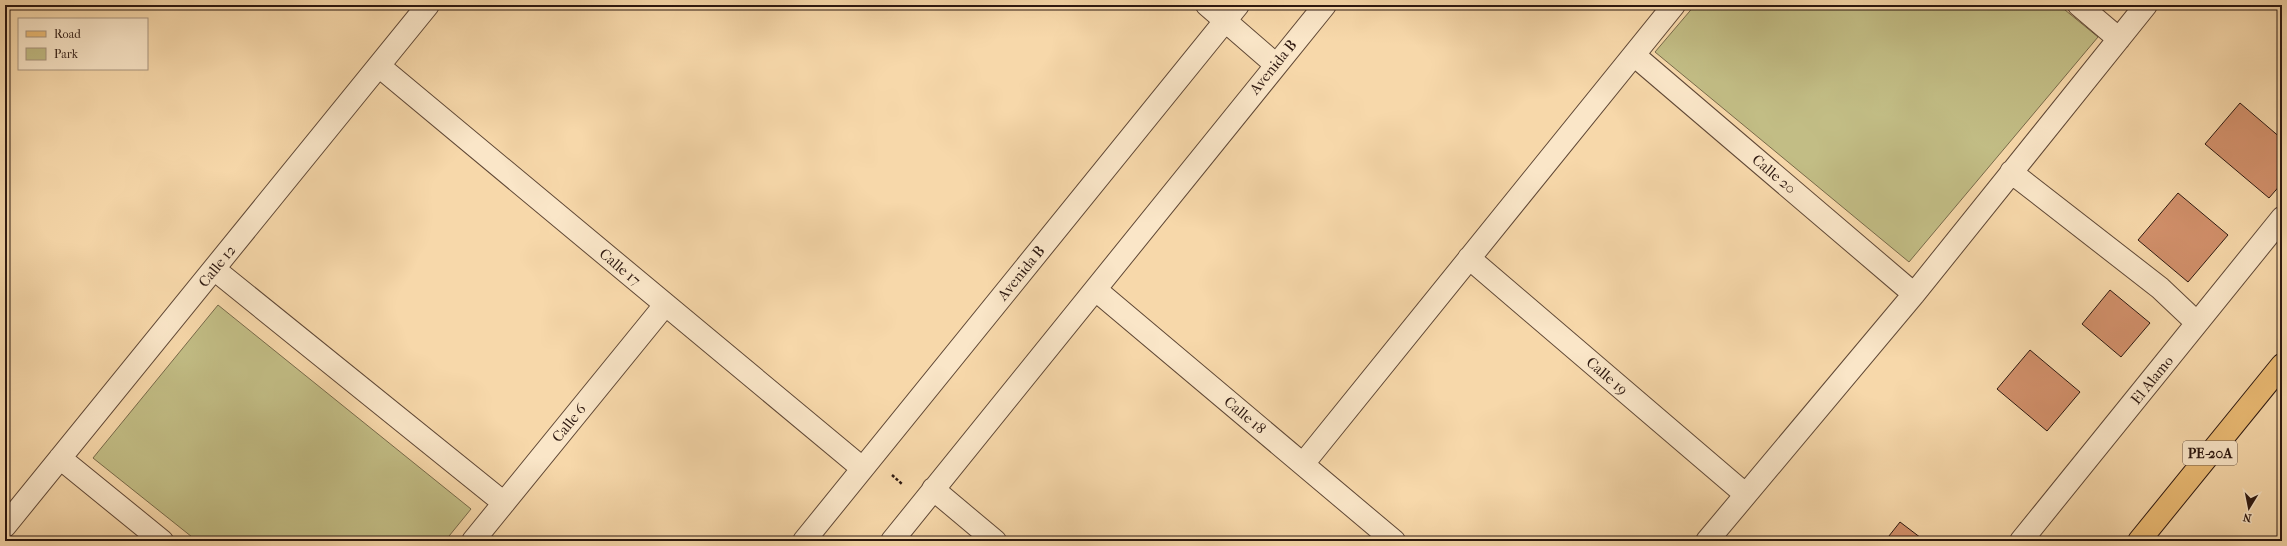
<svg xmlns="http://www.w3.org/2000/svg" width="2287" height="546" font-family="'IM FELL French Canon',serif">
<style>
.green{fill:#c2bd85;stroke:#786a4a}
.building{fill:#d2906b;stroke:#2d1810}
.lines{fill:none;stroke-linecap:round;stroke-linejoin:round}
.minor-casing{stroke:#604836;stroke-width:24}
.major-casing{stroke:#2d1810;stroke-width:24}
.path{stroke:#2d1810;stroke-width:2.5;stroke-dasharray:3 2;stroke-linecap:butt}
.minor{stroke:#fae6c8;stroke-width:22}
.major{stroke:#ecbc75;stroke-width:22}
.labels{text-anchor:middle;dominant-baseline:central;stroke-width:3.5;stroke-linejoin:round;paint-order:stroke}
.shield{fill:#fae6c8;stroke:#6a5647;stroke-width:1}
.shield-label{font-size:14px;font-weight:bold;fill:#2d1810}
.street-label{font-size:15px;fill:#2d1810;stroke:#fae6c8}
</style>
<rect width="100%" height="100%" fill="#f7d8aa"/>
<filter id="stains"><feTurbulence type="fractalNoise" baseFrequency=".005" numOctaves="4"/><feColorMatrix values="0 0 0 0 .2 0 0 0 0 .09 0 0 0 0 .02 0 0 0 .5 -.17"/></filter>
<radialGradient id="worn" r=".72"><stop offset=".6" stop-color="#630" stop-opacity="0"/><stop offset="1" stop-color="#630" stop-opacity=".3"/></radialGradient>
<!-- green -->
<path class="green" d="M1695,5H2059L2098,37L1909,262L1655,52Z
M218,305L471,509L445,541H197L93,458Z"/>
<!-- building -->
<path class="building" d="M2240,103L2282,139V183L2269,198L2205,144Z
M2178,193L2228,235L2188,282L2138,240Z
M2110,290L2150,323L2121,357L2082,324Z
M2030,350L2080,392L2047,431L1997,389Z
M1900,522L1925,541H1885Z"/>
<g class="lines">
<!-- minor casing -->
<g class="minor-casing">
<path id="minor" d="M1207,5L1275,64
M2079,5L2119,39
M1634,55L1914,294
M379,66L862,468
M2011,172L2160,288L2197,323
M1469,258L1745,494
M214,269L504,503
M1096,290L1394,541
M60,458L162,541
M1303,464L1674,5
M933,489L995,541
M5,526L428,5
M473,541L665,305
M804,541L1238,5
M892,541L1325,5
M1707,541L1914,294L2146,5
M2021,541L2282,218"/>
</g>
<!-- major casing -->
<g class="major-casing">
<path id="major" d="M2139,541L2282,365"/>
</g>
<!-- path -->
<path class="path" d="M892,475L902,484"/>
<!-- minor -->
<use href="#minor" class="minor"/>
<!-- major -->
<use href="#major" class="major"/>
</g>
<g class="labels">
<!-- shield labels -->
<rect class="shield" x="2183" y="441" width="54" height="24" rx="3"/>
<g class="shield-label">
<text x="2210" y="453">PE-20A</text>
</g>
<!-- street labels -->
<g class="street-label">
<text transform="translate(1273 67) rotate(-51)">Avenida B</text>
<text transform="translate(1774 174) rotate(40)">Calle 20</text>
<text transform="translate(217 266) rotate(-51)">Calle 12</text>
<text transform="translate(620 267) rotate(40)">Calle 17</text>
<text transform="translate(1021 273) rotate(-51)">Avenida B</text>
<text transform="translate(1607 376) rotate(41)">Calle 19</text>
<text transform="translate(2152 380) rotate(-51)">El Alamo</text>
<text transform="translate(1245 415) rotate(40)">Calle 18</text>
<text transform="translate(569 423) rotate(-51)">Calle 6</text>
</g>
</g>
<!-- margin -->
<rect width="2287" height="546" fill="none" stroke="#f7d8aa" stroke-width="20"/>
<rect x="6" y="6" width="2275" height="534" fill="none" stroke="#2d1810" stroke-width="2"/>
<rect x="10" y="10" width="2267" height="526" fill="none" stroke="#2d1810"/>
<!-- legend -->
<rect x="18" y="18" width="130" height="52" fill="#fae6c8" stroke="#a8947e"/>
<rect x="26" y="31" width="20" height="6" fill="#ecbc75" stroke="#a8947e"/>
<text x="54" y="38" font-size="12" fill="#2d1810">Road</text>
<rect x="26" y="48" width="20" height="12" fill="#c2bd85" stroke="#a8947e"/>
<text x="54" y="58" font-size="12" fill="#2d1810">Park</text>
<!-- north arrow -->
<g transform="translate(2249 508) rotate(190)" stroke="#fae6c8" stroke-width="3" paint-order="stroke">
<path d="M0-3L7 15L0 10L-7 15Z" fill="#2d1810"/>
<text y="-6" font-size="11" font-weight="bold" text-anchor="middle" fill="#2d1810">N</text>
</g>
<rect width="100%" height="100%" filter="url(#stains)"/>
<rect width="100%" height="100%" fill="url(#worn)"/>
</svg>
